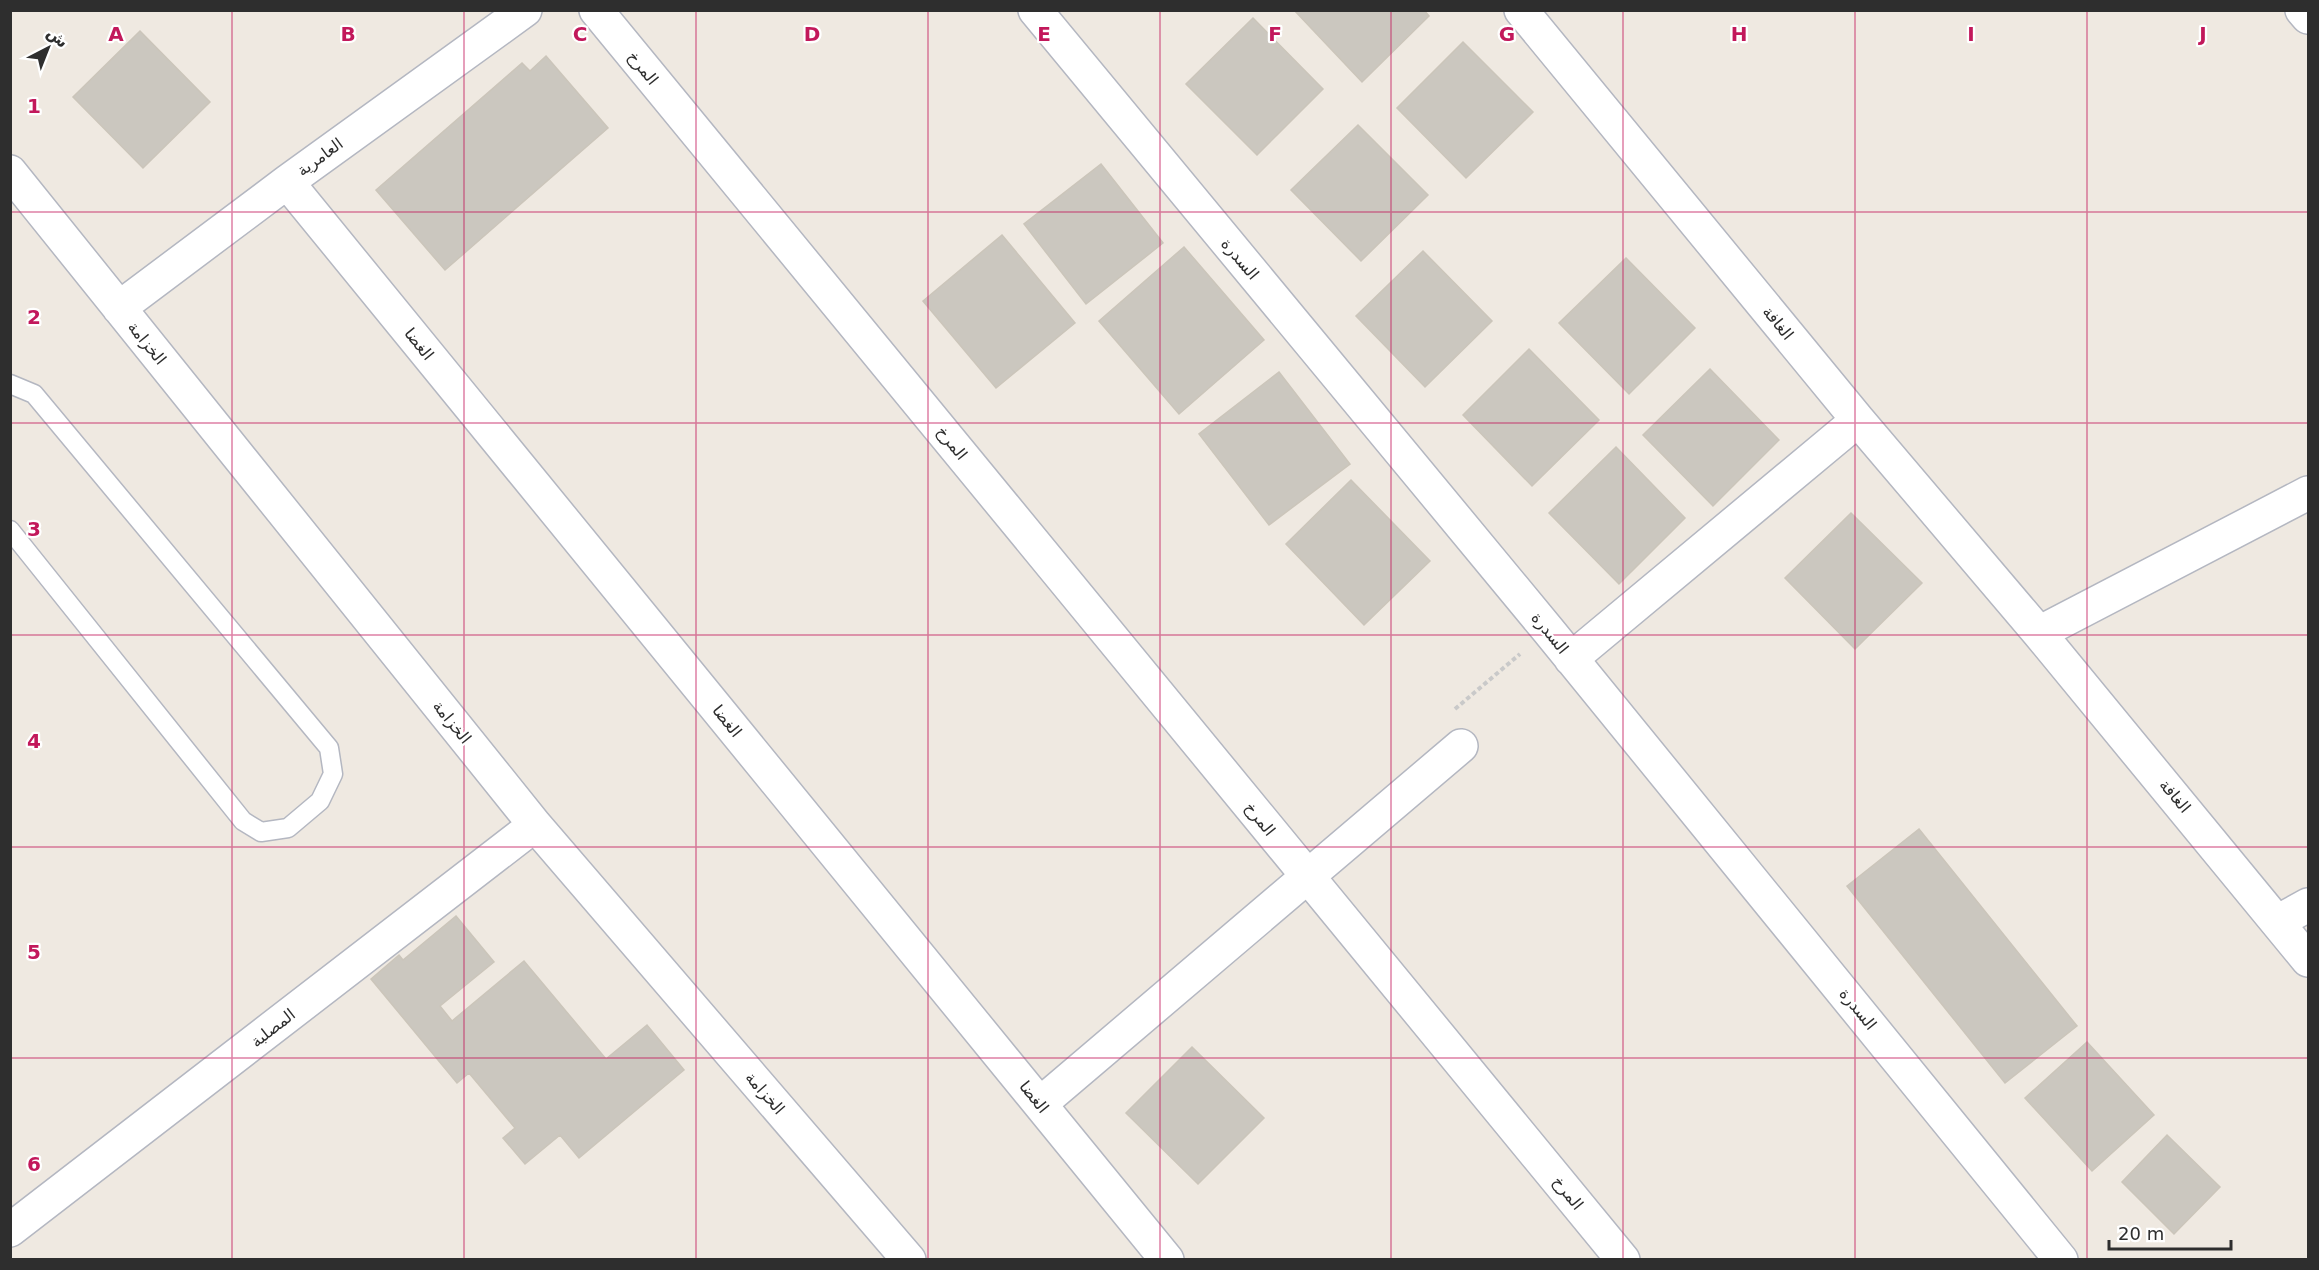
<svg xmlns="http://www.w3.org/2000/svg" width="2319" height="1270" font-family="'DejaVu Sans',Vazirmatn,sans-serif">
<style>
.building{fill:#cbc7bf;stroke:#cbc5ba;stroke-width:1.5}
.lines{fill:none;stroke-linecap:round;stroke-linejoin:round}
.service-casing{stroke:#b4b7c1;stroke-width:21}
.minor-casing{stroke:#b4b7c1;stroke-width:36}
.path{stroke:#c9c9c9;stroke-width:4;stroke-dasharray:4.5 3;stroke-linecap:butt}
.service{stroke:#fff;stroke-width:18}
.minor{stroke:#fff;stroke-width:33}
.grid{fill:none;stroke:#c2185b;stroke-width:1.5;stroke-opacity:0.55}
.labels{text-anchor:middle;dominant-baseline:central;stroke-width:4.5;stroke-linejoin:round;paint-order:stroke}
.street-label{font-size:16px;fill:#2e2e2e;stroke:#fff}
.grid-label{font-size:20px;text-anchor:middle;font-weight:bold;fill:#c2185b;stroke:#fff;stroke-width:4.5;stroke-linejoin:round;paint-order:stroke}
</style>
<rect width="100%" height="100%" fill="#efe9e1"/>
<!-- building -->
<path class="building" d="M1294,10H1424L1429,16L1362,82Z
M1253,18L1323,89L1257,155L1186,84Z
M140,31L210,102L143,168L73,97Z
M1463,42L1533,112L1466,178L1397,108Z
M546,56L608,128L445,270L376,190L522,63L530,71Z
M1358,125L1428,195L1361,261L1291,190Z
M1101,164L1163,243L1086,304L1024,224Z
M1002,235L1075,323L996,388L923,301Z
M1184,247L1264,340L1179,414L1099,321Z
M1423,251L1492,321L1425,387L1356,316Z
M1626,258L1695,328L1629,394L1559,323Z
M1529,349L1599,420L1532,486L1463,415Z
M1710,369L1779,440L1713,506L1643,435Z
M1279,372L1350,464L1269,525L1199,434Z
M1616,447L1685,518L1619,584L1549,513Z
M1351,480L1430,561L1364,625L1286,544Z
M1851,513L1922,583L1855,649L1785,578Z
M1919,829L2077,1026L2005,1083L1847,886Z
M456,916L494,962L440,1006L452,1021L524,961L606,1059L647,1025L684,1070L579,1158L560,1135L525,1164L503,1138L515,1128L469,1073L457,1083L371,979L399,955L403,960Z
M2087,1042L2154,1115L2092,1171L2025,1098Z
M1192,1047L1264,1118L1198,1184L1126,1113Z
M2167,1135L2220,1187L2174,1234L2122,1182Z"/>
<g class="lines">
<!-- service casing -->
<g class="service-casing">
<path id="service" d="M10,384L34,394L329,748L333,774L320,801L288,828L261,832L243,821L10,530"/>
</g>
<!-- minor casing -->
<g class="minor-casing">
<path id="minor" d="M596,10L1623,1260
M1035,10L1548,630L2061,1260
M1521,10L1858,420L2039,633L2308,960
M2302,10L2308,17
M10,172L535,825L909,1260
M287,182L1167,1260
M119,308L287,182L525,10
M2039,633L2308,493
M1571,659L1858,420
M2279,921L2308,905
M1040,1104L1461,746
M10,1230L535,825"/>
</g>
<!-- path -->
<path class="path" d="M1455,709L1520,654"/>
<!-- service -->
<use href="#service" class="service"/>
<!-- minor -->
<use href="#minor" class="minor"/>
</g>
<!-- grid -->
<path class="grid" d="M232,10V1260M464,10V1260M696,10V1260M928,10V1260M1160,10V1260M1391,10V1260M1623,10V1260M1855,10V1260M2087,10V1260M10,212H2308M10,423H2308M10,635H2308M10,847H2308M10,1058H2308"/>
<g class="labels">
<!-- street labels -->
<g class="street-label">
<text transform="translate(643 68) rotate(51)">المرخ</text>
<text transform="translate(320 157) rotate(-36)">العامرية</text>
<text transform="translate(1240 259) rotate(50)">السدرة</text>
<text transform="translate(1778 323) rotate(51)">الغافة</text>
<text transform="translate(147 343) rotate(51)">الخزامة</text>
<text transform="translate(419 344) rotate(51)">الغضا</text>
<text transform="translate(952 443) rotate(51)">المرخ</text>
<text transform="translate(1550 633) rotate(51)">السدرة</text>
<text transform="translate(727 721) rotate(51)">الغضا</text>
<text transform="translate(452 722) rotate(51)">الخزامة</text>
<text transform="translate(2175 796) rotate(50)">الغافة</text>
<text transform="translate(1260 819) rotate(51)">المرخ</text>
<text transform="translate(1858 1009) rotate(51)">السدرة</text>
<text transform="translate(273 1028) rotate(-38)">المصلبة</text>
<text transform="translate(765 1093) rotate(49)">الخزامة</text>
<text transform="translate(1034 1097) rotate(51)">الغضا</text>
<text transform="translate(1568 1193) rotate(51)">المرخ</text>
</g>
</g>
<g class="grid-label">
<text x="116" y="41">A</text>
<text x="348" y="41">B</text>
<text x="580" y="41">C</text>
<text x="812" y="41">D</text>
<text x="1044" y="41">E</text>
<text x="1275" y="41">F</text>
<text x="1507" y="41">G</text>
<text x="1739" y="41">H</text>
<text x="1971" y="41">I</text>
<text x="2203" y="41">J</text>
<text x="34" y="113">1</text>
<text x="34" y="324">2</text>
<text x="34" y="536">3</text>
<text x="34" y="748">4</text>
<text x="34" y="959">5</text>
<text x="34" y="1171">6</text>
</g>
<!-- border -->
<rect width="2319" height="1270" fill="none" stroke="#2e2e2e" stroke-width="24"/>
<!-- north arrow -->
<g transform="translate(48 48) rotate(42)" stroke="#ffffff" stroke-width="4.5" paint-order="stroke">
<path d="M0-4.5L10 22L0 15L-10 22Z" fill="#2e2e2e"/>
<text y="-9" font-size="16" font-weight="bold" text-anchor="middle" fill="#2e2e2e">ش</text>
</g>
<!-- scale -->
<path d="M2109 1240v9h122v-9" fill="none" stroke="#2e2e2e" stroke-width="3"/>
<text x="2118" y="1240" font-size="18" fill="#2e2e2e" stroke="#ffffff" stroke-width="4.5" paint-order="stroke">20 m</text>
</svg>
